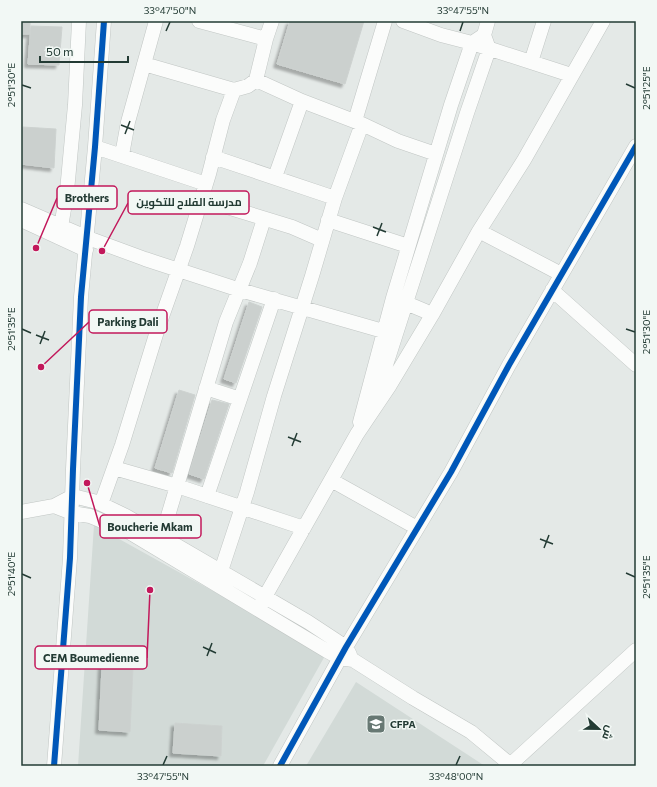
<svg xmlns="http://www.w3.org/2000/svg" width="657" height="787" font-family="Commissioner,Cairo,sans-serif">
<style>
.built{fill:#d2dad7}
.building{fill:#cbd0ce;stroke:#cdd2d0;filter:url(#shadow)}
.lines{fill:none;stroke-linecap:round;stroke-linejoin:round}
.minor-casing{stroke:#c1c6c4;stroke-width:15}
.minor{stroke:#fbfcfb;stroke-width:14}
.cycleway-casing{stroke:#f2f8f5;stroke-width:8}
.cycleway{stroke:#0057b8;stroke-width:6}
.ticks{fill:none;stroke:#233b34;stroke-width:1.5}
.labels{text-anchor:middle;dominant-baseline:central;stroke-width:3;stroke-linejoin:round;paint-order:stroke}
.poi-label{font-size:10px;font-weight:bold;fill:#233b34;stroke:#f2f8f5;text-anchor:start}
.leader{fill:none;stroke:#c2185b;stroke-width:1.5}
.callout-dot{fill:#c2185b;stroke:#f2f8f5;stroke-width:1.5}
.callout{fill:#f2f8f5;stroke:#c2185b;stroke-width:1.5}
.callout-label{font-size:11px;text-anchor:middle;font-weight:bold;fill:#233b34}
.neatline{fill:none;stroke:#233b34;stroke-width:1.5}
.ticks-label{font-size:10px;text-anchor:middle;fill:#233b34}
</style>
<defs>
<filter id="shadow"><feDropShadow dx="-3.5" dy="3.5" stdDeviation="1" flood-color="#0004"/></filter>
</defs>
<rect width="100%" height="100%" fill="#e4e9e7"/>
<!-- built -->
<path class="built" d="M94,525L326,654L263,766H78Z
M356,682L485,766H306Z"/>
<!-- building -->
<path class="building" d="M21,21H30V34H21Z
M290,21H364L345,84L277,64Z
M31,26L62,27L59,65L28,64Z
M23,127L56,129L54,168L21,164Z
M249,302L262,307L236,383L224,379Z
M179,390L195,395L172,473L155,468Z
M212,400L229,404L204,479L189,474Z
M103,646L134,648L130,732L99,730Z
M175,723L222,726L221,756L173,753Z"/>
<g class="lines">
<!-- minor casing -->
<g class="minor-casing">
<path id="minor" d="M199,21L266,39
M403,21L441,35L472,43L571,75
M531,62L544,21
M144,64L234,90
M256,80L302,101L362,124L398,141L436,154
M355,121L385,21
M95,147L206,184
M122,155L128,122L156,21
M213,157L335,198
M275,177L302,101
M201,199L292,227L322,240
M21,209L88,238L145,259L240,290L383,331
M21,220L86,250
M328,220L408,246
M61,227L67,191L75,105L79,21
M479,231L561,274
M552,290L636,365
M406,303L425,311L432,315
M206,388L240,399
M376,396L467,113L489,49L484,35L488,21
M360,422L393,298L451,105L472,43L484,35
M114,468L177,486L304,528
M331,480L417,528
M207,496L274,299
M101,504L122,445L158,328L187,246L209,174L223,120L234,90L248,86L256,80L266,39L272,21
M54,506L72,513L90,516L129,532L327,651L340,658L353,660L413,698L471,732L512,766
M21,512L54,506L73,496L97,502L126,516L308,622L346,647L350,655
M159,546L226,322L250,263L264,219
M221,571L247,492L274,396L312,276L335,198L362,124
M258,609L357,434L390,385L432,315L479,231L524,160L603,21
M510,765L636,650
M54,766L70,558L73,469L81,297L95,147L104,21
M280,766L346,647L451,472L509,365L636,146"/>
</g>
<!-- minor -->
<use href="#minor" class="minor"/>
<!-- cycleway casing -->
<g class="cycleway-casing">
<path id="cycleway" d="M54,766L70,558L73,469L81,297L95,147L104,21
M280,766L346,647L451,472L509,365L636,146"/>
</g>
<!-- cycleway -->
<use href="#cycleway" class="cycleway"/>
</g>
<!-- ticks -->
<path class="ticks" d="M166,31L170,22M460,31L463,22M626,84L635,88M22,85L31,88M121,125L134,130M125,134L130,121M373,227L386,232M377,236L382,223M22,329L31,333M626,329L635,332M36,335L49,340M40,344L45,331M288,437L301,442M292,446L297,433M540,539L553,544M544,548L549,535M626,573L635,577M22,574L31,578M203,647L216,653M207,656L212,643M163,765L167,756M456,765L460,756"/>
<!-- icons -->
<defs>
<g id="university-square" transform="scale(1)"><rect x="-9" y="-9" width="18" height="18" rx="4" fill="#677873" stroke="#f2f8f5"/><path d="M0-5L7-2L0 1L-7-2ZM-4 1L0 2.5L4 1V4Q0 6-4 4Z" fill="#fff"/></g>
</defs>
<g fill-rule="evenodd">
<use href="#university-square" x="376" y="724"/>
</g>
<g class="labels">
<!-- poi labels -->
<g class="poi-label">
<text x="390" y="724">CFPA</text>
</g>
</g>
<!-- callouts -->
<path class="leader" d="M36 248L57 198M102 251L128 203M41 367L89 322M87 483L100 527M150 590L147 658"/>
<g class="callout-dot">
<circle cx="36" cy="248" r="4"/>
<circle cx="102" cy="251" r="4"/>
<circle cx="41" cy="367" r="4"/>
<circle cx="87" cy="483" r="4"/>
<circle cx="150" cy="590" r="4"/>
</g>
<g class="callout">
<rect x="57" y="186" width="60" height="23" rx="4"/>
<rect x="128" y="191" width="121" height="23" rx="4"/>
<rect x="89" y="310" width="78" height="23" rx="4"/>
<rect x="100" y="515" width="101" height="23" rx="4"/>
<rect x="35" y="646" width="112" height="23" rx="4"/>
</g>
<g class="callout-label">
<text x="87" y="202">Brothers</text>
<text x="189" y="206">مدرسة الفلاح للتكوين</text>
<text x="128" y="326">Parking Dali</text>
<text x="150" y="531">Boucherie Mkam</text>
<text x="91" y="662">CEM Boumedienne</text>
</g>
<!-- border -->
<rect width="657" height="787" fill="none" stroke="#f2f8f5" stroke-width="44"/>
<!-- north arrow -->
<g transform="translate(599 729) rotate(112)" stroke="#f2f8f5" stroke-width="3" paint-order="stroke">
<path d="M0-3L7 15L0 10L-7 15Z" fill="#233b34"/>
<text y="-6" font-size="11" font-weight="bold" text-anchor="middle" fill="#233b34">ش</text>
</g>
<!-- scale -->
<path d="M40 56v6h88v-6" fill="none" stroke="#233b34" stroke-width="2"/>
<text x="46" y="56" font-size="12" fill="#233b34" stroke="#f2f8f5" stroke-width="3" paint-order="stroke">50 m</text>
<rect x="22" y="22" width="613" height="743" class="neatline"/>
<g class="ticks-label">
<text x="170" y="14">33°47'50"N</text>
<text x="463" y="14">33°47'55"N</text>
<text transform="translate(11 85) rotate(-90)" y="4">2°51'30"E</text>
<text transform="translate(646 88) rotate(-90)" y="4">2°51'25"E</text>
<text transform="translate(11 329) rotate(-90)" y="4">2°51'35"E</text>
<text transform="translate(646 332) rotate(-90)" y="4">2°51'30"E</text>
<text transform="translate(11 574) rotate(-90)" y="4">2°51'40"E</text>
<text transform="translate(646 577) rotate(-90)" y="4">2°51'35"E</text>
<text x="163" y="780">33°47'55"N</text>
<text x="456" y="780">33°48'00"N</text>
</g>
</svg>
